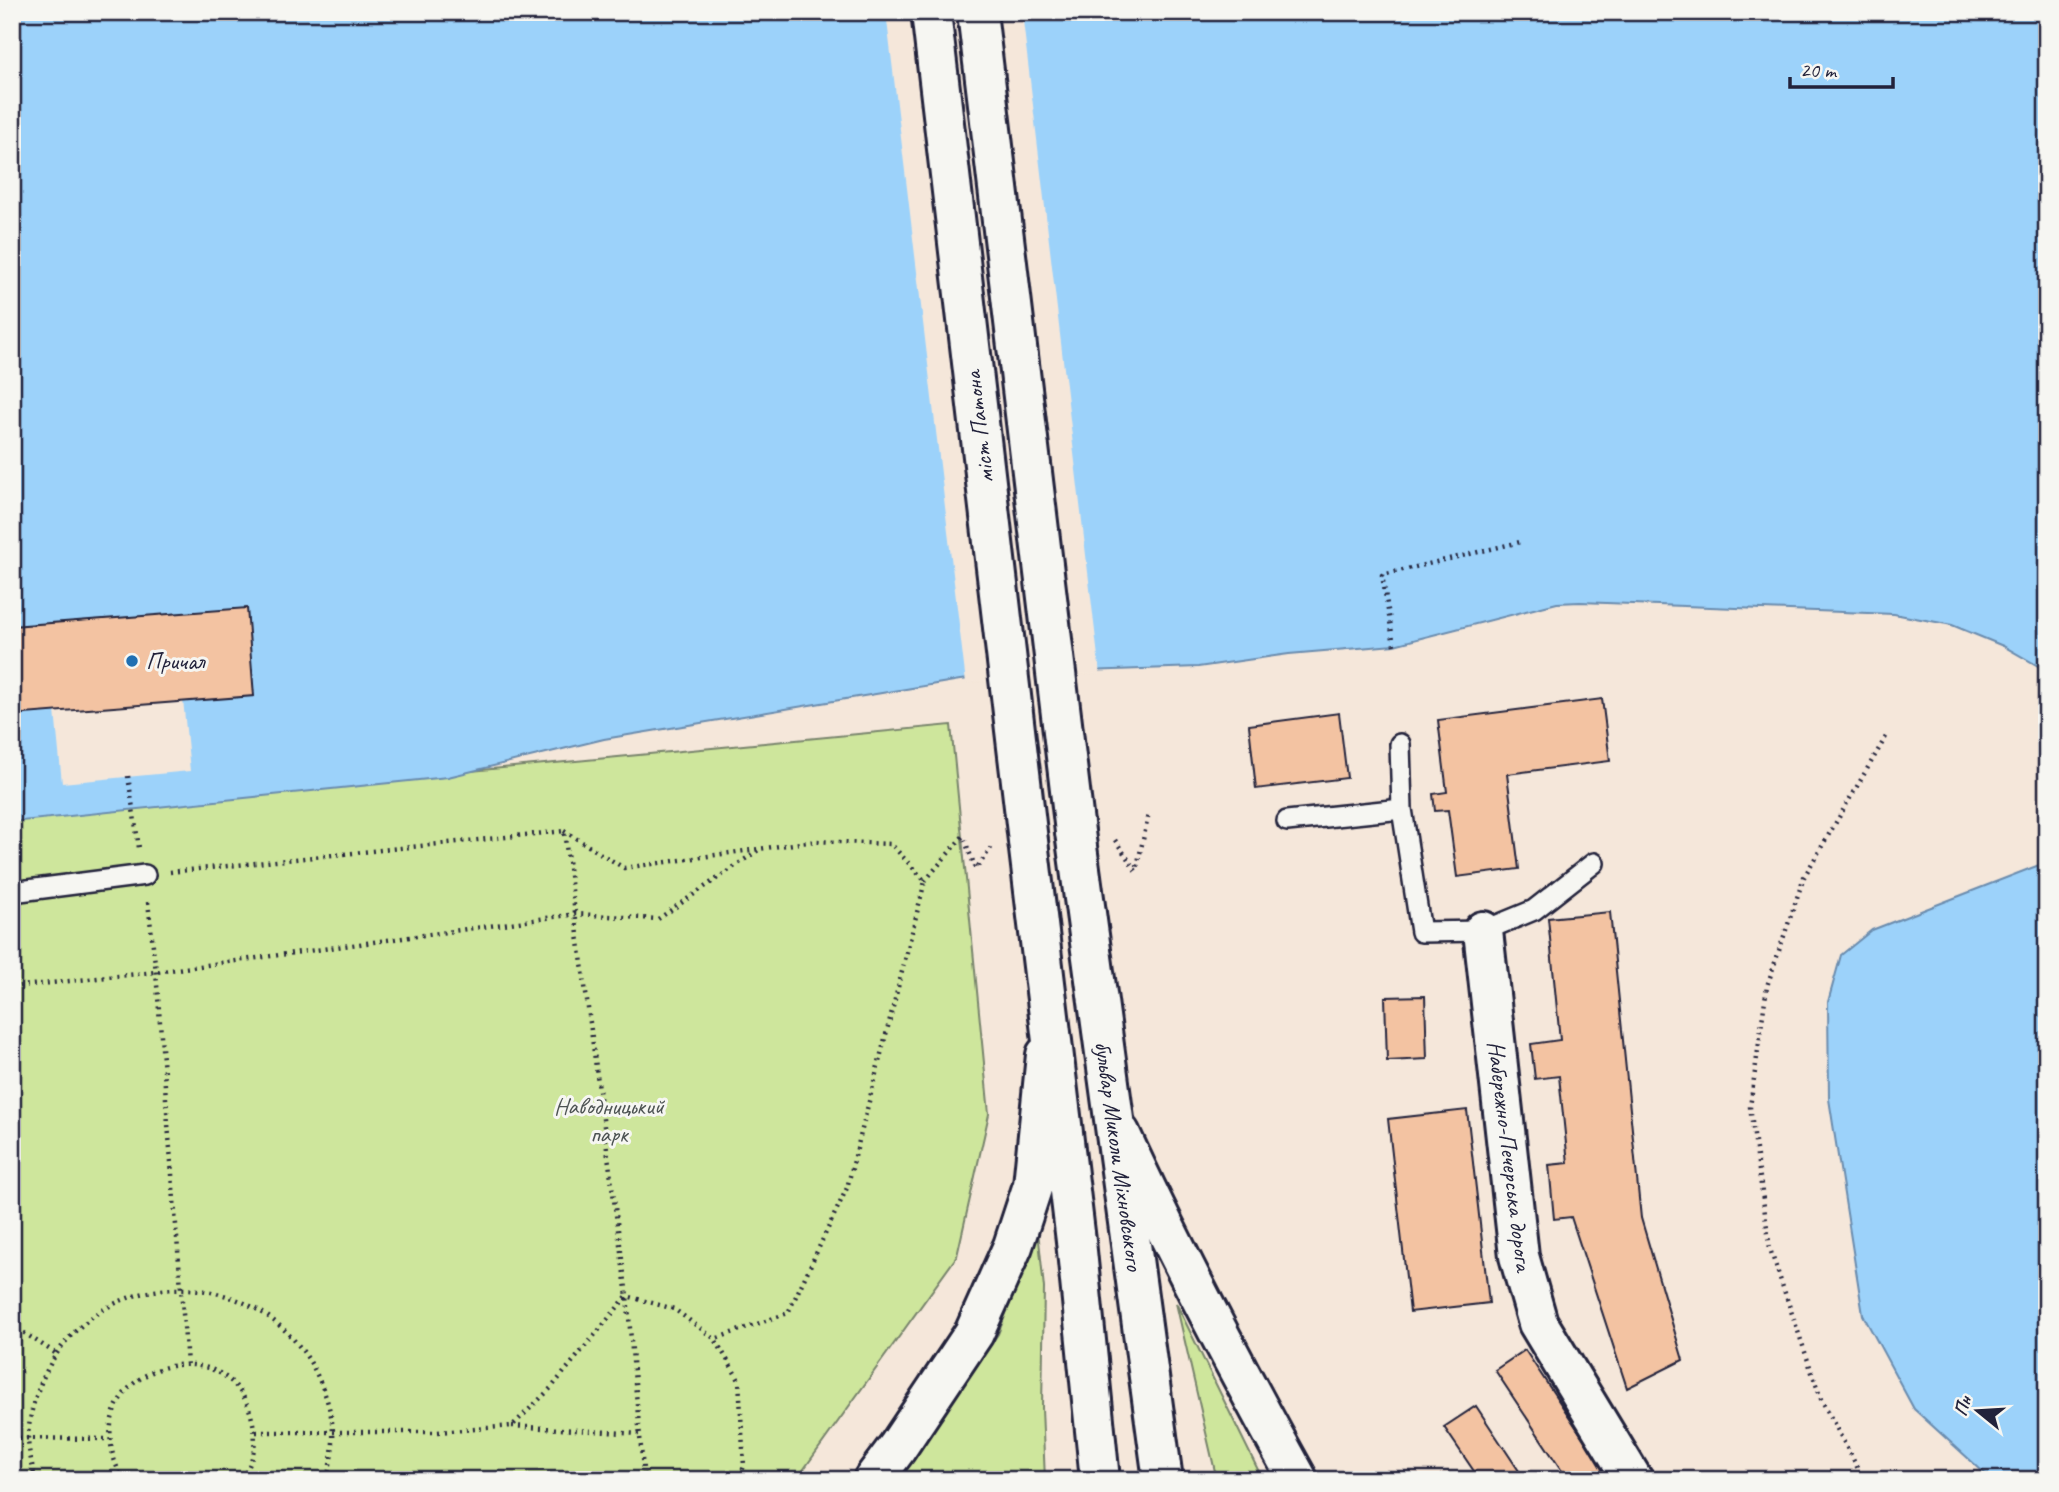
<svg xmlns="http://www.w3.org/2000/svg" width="2059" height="1492" font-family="Caveat,sans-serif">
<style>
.green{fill:#cee69c;stroke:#78846c;stroke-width:2}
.water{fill:#9cd2fa;stroke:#6b8cae;stroke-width:2}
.pier{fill:#f5e7da}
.building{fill:#f3c3a2;stroke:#22223b;stroke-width:2}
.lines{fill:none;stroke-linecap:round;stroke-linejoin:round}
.service-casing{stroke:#22223b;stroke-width:24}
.minor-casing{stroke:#22223b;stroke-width:44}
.primary-casing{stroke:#22223b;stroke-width:44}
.trunk-casing{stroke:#22223b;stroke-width:44}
.path{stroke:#22223b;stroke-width:4.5;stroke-dasharray:2 5;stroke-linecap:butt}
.service{stroke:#f6f6f2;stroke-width:19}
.minor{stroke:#f6f6f2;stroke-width:38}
.primary{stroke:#f6f6f2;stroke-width:38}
.trunk{stroke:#f6f6f2;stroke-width:38}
.trunk-bridge-casing{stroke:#22223b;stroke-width:44;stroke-linecap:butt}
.trunk-bridge{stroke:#f6f6f2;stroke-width:38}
.poi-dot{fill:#1f6fb2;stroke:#f6f6f2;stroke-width:2.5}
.labels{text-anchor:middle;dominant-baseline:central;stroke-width:6;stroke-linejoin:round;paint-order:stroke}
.street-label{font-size:24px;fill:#22223b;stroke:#f6f6f2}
.poi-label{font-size:24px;fill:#22223b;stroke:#f6f6f2;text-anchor:start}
.park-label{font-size:24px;fill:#4d5353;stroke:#f6f6f2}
</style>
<rect width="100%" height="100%" fill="#f5e7da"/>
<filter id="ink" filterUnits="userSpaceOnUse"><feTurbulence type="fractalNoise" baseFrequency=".0143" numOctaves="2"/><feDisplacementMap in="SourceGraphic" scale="14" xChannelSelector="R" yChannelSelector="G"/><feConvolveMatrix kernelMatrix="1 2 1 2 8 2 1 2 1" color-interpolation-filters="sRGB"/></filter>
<g filter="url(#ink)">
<!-- green -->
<path class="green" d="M951,725L989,1114L957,1256L796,1480H12V815Z
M1037,1221L1044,1288L1042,1408L1045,1480H891L955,1396L998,1334L1020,1278Z
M1176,1303L1263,1480H1217Z"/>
<!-- water -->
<path class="water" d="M12,12H2047V671L2003,646L1952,625L1894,614L1580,602L1557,603L1394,645L1289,654L1198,667L1030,673L960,680L604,739L448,777L12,822Z
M2047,862V1480H1992L1914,1409L1863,1315L1829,1099L1828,1002L1841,955L1872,930Z"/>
<!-- pier -->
<path class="pier" d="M886,12H1022L1100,674L1030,677L966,683Z
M183,699L190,771L62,783L55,711Z"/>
<!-- building -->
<path class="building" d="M247,608L254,696L12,715V626Z
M1602,699L1610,761L1507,774L1519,869L1457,877L1448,810L1435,811L1433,794L1447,792L1438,720Z
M1339,713L1347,778L1256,789L1249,725Z
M1610,912L1641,1218L1683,1360L1627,1388L1571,1217L1554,1219L1549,1165L1568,1163L1559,1076L1535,1079L1531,1044L1560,1040L1548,918Z
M1425,996L1427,1059L1387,1061L1385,997Z
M1467,1110L1489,1303L1410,1312L1388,1119Z
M1525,1350L1611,1480H1568L1495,1370Z
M1476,1406L1525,1480H1480L1444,1427Z"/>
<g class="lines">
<!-- service casing -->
<g class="service-casing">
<path id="service" d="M1400,744L1402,809L1421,932L1483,931L1534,910L1594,863
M1287,821L1402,809
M12,892L145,875"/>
</g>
<!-- minor casing -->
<g class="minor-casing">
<path id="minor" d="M1483,931L1519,1256L1538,1323L1633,1480"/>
</g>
<!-- primary casing -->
<g class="primary-casing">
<path id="primary" d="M1120,1133C1174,1251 1235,1366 1298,1480
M873,1480L897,1448L974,1333L1013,1246L1033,1185L1046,1055"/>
</g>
<!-- trunk casing -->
<g class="trunk-casing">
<path id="trunk" d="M1075,832L1163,1480
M1028,841L1076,1241L1100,1480"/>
</g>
<!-- path -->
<path class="path" d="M1394,645L1382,575L1520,542
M128,776L139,848
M564,831L624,868L815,841L891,844L925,881L847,1188L788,1313L715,1339
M1115,840L1136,871L1149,813
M170,872L564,831L627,1296L644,1480
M925,881L963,836L976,869L991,848
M148,902L156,972L187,1364
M12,987L156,972L576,914L658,919L760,849
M12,1325L55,1353
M512,1426L639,1434
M256,1432H438L512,1426L551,1388L627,1296L674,1309L715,1339L739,1380L744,1466L739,1480
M12,1438L109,1439
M35,1480C33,1466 28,1451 28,1438C29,1415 36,1392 46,1372C100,1263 254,1261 313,1367C323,1386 332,1410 333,1432C334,1447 330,1465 327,1480
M123,1480C64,1369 229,1318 252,1419C258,1441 254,1461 241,1480
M1864,1480L1821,1399L1770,1249L1750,1107L1767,986L1804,877L1887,735"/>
<!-- service -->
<use href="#service" class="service"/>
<!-- minor -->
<use href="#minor" class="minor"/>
<!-- primary -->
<use href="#primary" class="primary"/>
<!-- trunk -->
<use href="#trunk" class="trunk"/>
<!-- trunk-bridge casing -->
<g class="trunk-bridge-casing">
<path id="trunk-bridge" d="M931,12L1028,841
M977,12L1075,832"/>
</g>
<!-- trunk-bridge -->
<use href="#trunk-bridge" class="trunk-bridge"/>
</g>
</g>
<!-- markers -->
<circle class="poi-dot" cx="132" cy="661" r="7"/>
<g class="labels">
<!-- street labels -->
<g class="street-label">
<text transform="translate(979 427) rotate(-97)">міст Патона</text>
<text transform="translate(1119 1156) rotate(82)">бульвар Миколи Міхновського</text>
<text transform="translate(1510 1156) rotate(83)">Набережно-Печерська дорога</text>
</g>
<!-- poi labels -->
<g class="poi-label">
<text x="146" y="661">Причал</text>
</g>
<!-- park labels -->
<g class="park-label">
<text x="609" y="1106">Наводницький<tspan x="609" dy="28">парк</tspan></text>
</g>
</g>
<!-- margin -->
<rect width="2059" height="1492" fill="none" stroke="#f6f6f2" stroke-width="42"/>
<rect x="21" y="21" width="2017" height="1450" fill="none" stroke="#22223b" stroke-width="2.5" filter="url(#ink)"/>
<!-- north arrow -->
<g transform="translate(1978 1411) rotate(288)" stroke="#f6f6f2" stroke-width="5" paint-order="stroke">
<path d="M0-5L12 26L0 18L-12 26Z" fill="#22223b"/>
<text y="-10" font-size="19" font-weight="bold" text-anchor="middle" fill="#22223b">Пн</text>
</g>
<!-- scale -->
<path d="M1790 77v10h103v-10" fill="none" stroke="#22223b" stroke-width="3.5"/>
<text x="1800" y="77" font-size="21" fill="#22223b" stroke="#f6f6f2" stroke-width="5" paint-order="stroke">20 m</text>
</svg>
